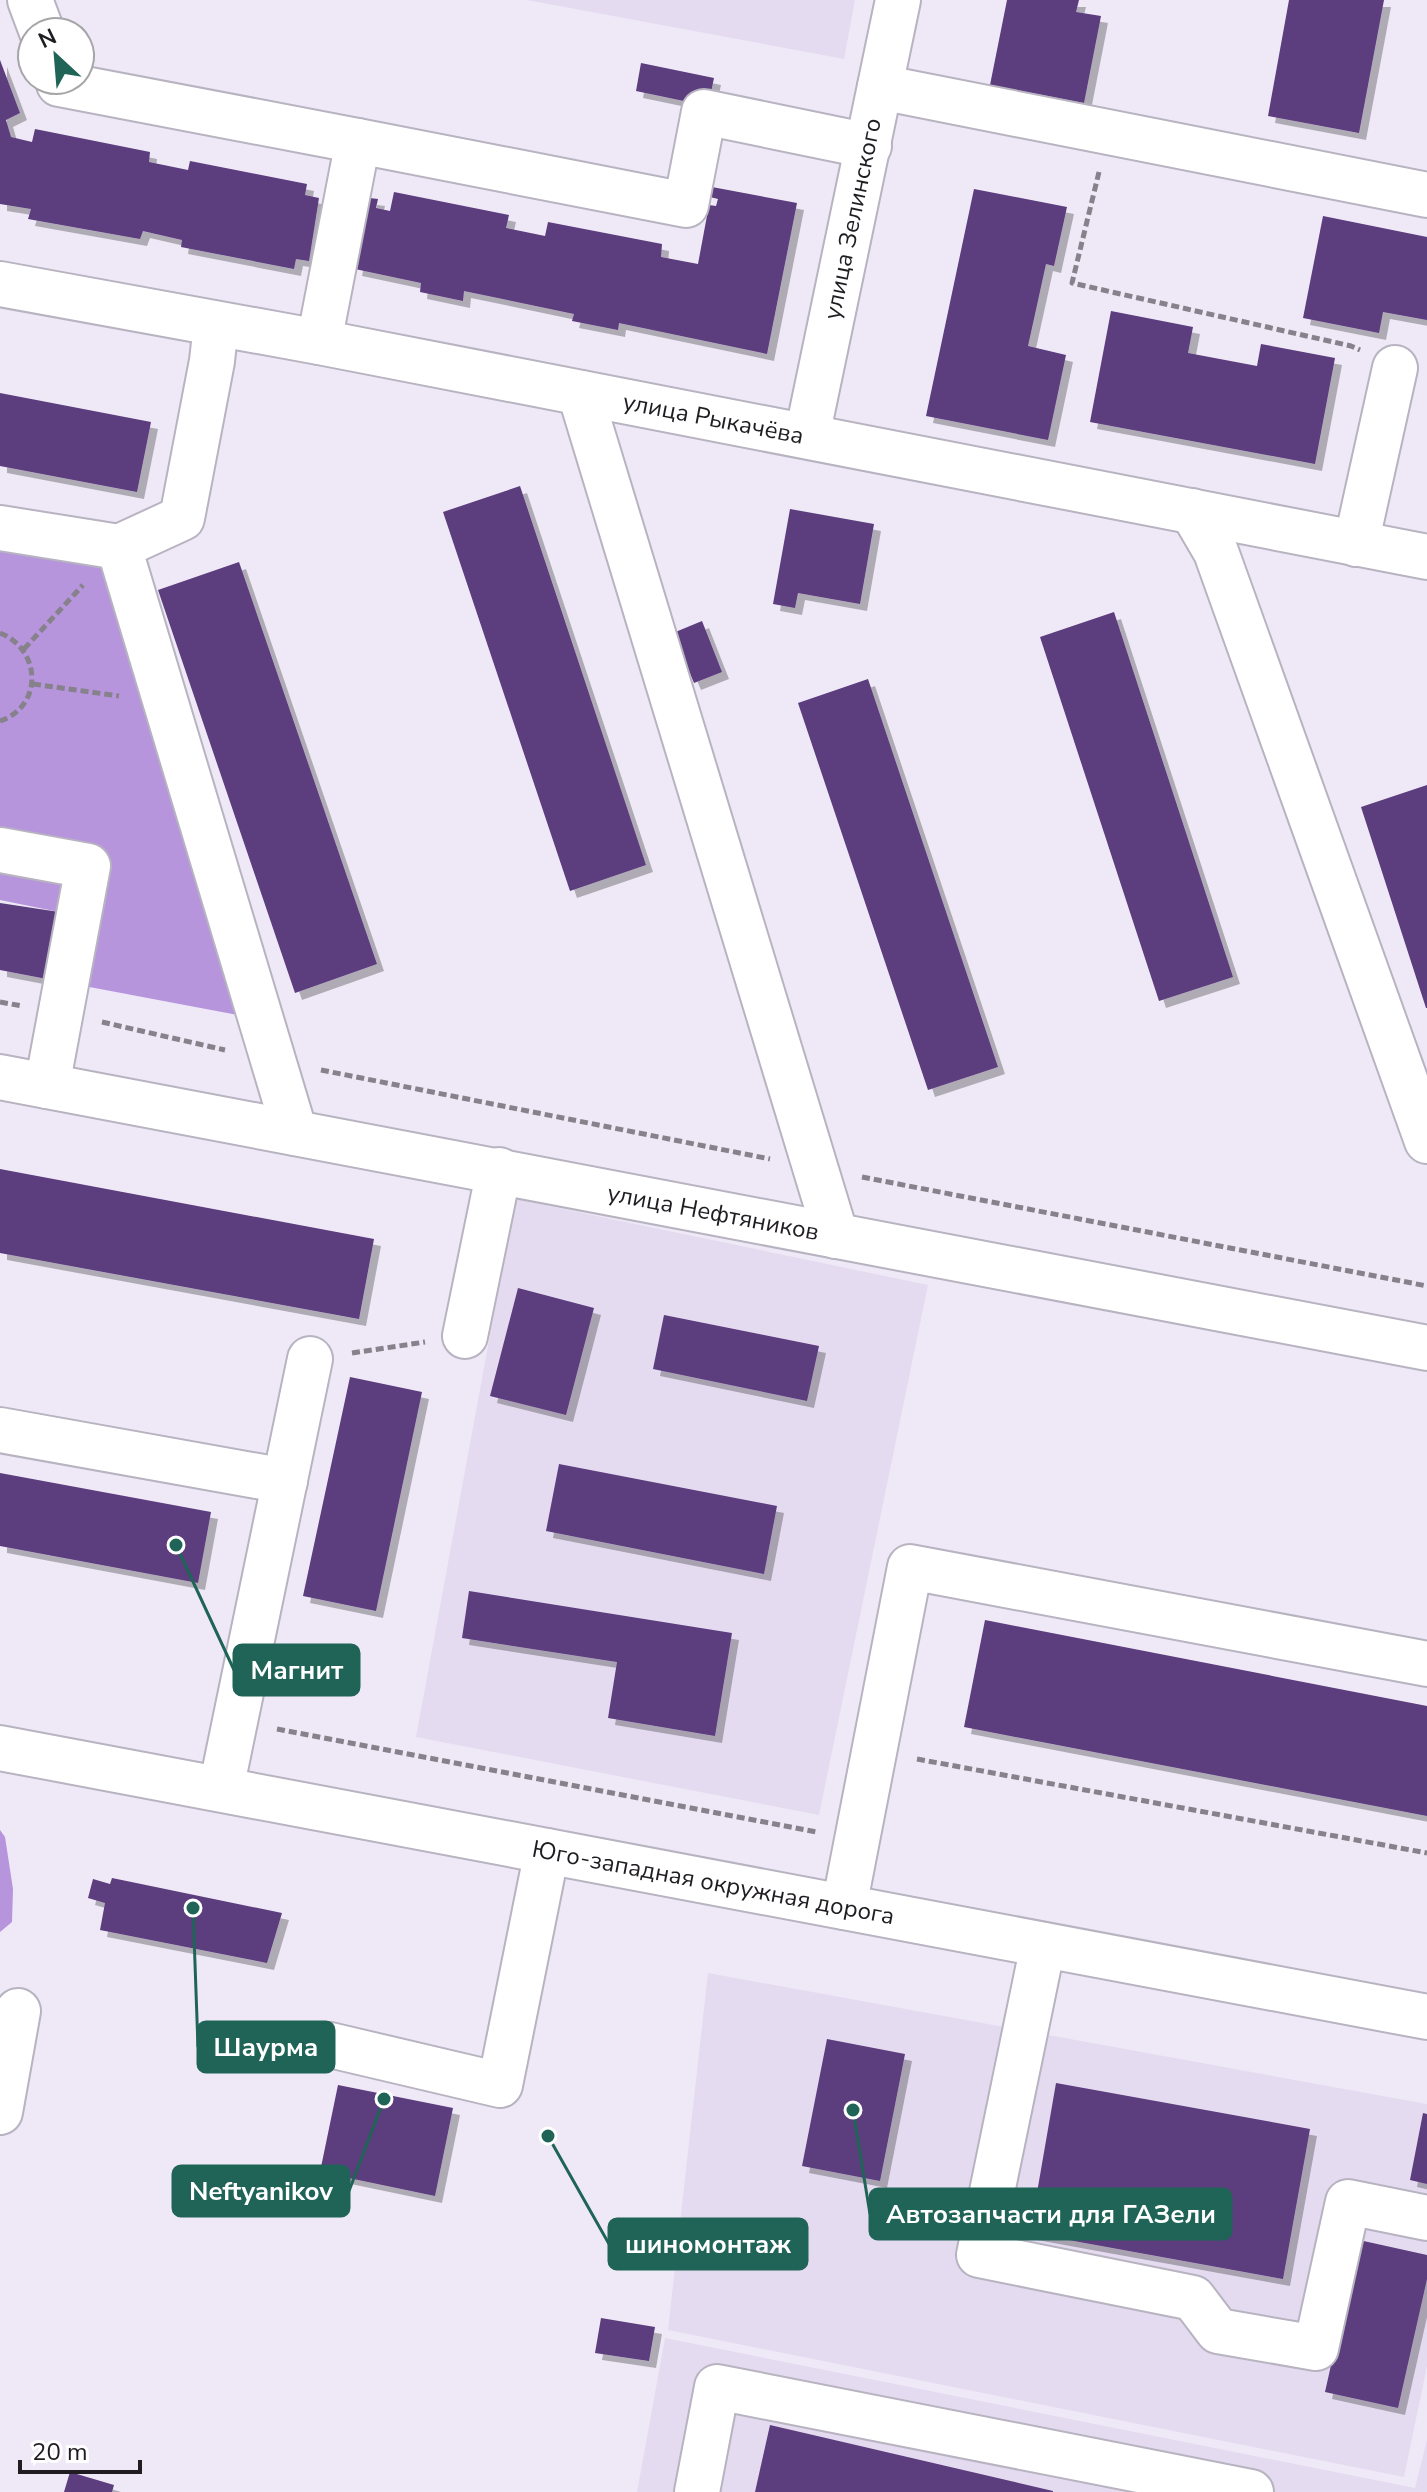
<svg xmlns="http://www.w3.org/2000/svg" width="1427" height="2492" font-family="'Nunito Sans',sans-serif">
<style>
.built{fill:#e4dbf0}
.forest{fill:#b695dd}
.building{fill:#5c3c7d;filter:url(#shadow)}
.lines{fill:none;stroke-linecap:round;stroke-linejoin:round}
.minor-casing{stroke:#b8b3c0;stroke-width:48}
.highway-casing{stroke:#b8b3c0;stroke-width:48}
.path{stroke:#86818a;stroke-width:5;stroke-dasharray:8 4;stroke-linecap:butt}
.minor{stroke:#fff;stroke-width:44}
.highway{stroke:#fff;stroke-width:44}
.labels{text-anchor:middle;dominant-baseline:central;stroke-width:8;stroke-linejoin:round;paint-order:stroke}
.street-label{font-size:24px;fill:#201d22;stroke:#fff}
.leader{fill:none;stroke:#1f6457;stroke-width:3}
.callout-dot{fill:#1f6457;stroke:#fff;stroke-width:3}
.callout{fill:#1f6457;stroke:#1f6457;stroke-width:3}
.callout-label{font-size:26px;text-anchor:middle;font-weight:bold;fill:#fff}
</style>
<defs>
<filter id="shadow"><feDropShadow dx="7" dy="7" stdDeviation="0" flood-color="#0004"/></filter>
</defs>
<rect width="100%" height="100%" fill="#efe9f7"/>
<!-- built -->
<path class="built" d="M527,0H855L844,59Z
M515,1199L928,1285L819,1815L416,1737Z
M708,1973L1427,2104V2366L1404,2477L668,2330Z
M665,2338L1415,2488L1427,2440V2492H637Z"/>
<!-- forest -->
<path class="forest" d="M0,542L102,559L243,1016L47,979L59,912L0,900Z
M0,1830L5,1837L13,1889L12,1922L0,1932Z"/>
<!-- building -->
<path class="building" d="M1007,0H1079L1076,12L1101,16L1084,103L990,85Z
M1289,0H1384L1359,133L1268,116Z
M0,60L20,113L6,120L11,137L32,142L35,129L150,152L149,162L188,170L190,161L307,184L305,195L319,198L309,261L296,259L294,269L181,247L182,240L143,231L140,239L28,219L31,209L0,204Z
M641,63L714,78L708,106L636,91Z
M712,187L797,203L767,354L619,323L618,330L572,321L574,314L464,291L463,301L420,292L421,283L355,269L370,198L378,199L376,208L390,211L394,192L509,215L506,228L545,236L548,222L662,244L661,257L698,264L709,205L716,206L718,199L710,197Z
M974,189L1067,207L1054,266L1046,264L1028,346L1066,355L1048,440L926,416Z
M1323,216L1427,237V320L1383,312L1379,333L1303,318Z
M1111,311L1193,327L1188,353L1257,366L1261,344L1335,358L1315,464L1090,422Z
M0,393L151,422L137,492L0,466Z
M520,486L646,865L570,891L443,512Z
M790,509L874,524L860,604L798,593L795,608L773,604Z
M239,562L377,964L295,993L158,590Z
M1114,612L1233,977L1159,1001L1040,637Z
M702,621L722,672L694,683L673,633Z
M868,679L998,1067L928,1090L798,703Z
M1427,785V1008H1426L1361,807Z
M0,903L59,912L47,979L0,970Z
M0,1169L374,1239L359,1319L0,1253Z
M518,1288L594,1308L566,1415L490,1396Z
M664,1315L819,1346L807,1401L653,1369Z
M350,1377L422,1392L376,1611L303,1596Z
M559,1464L777,1506L764,1574L546,1531Z
M0,1473L211,1512L198,1583L0,1546Z
M469,1591L732,1633L715,1736L608,1718L617,1662L462,1638Z
M985,1620L1427,1706V1816L964,1727Z
M112,1878L282,1913L267,1963L100,1930L105,1903L88,1898L93,1879L110,1884Z
M827,2039L905,2054L880,2181L802,2166Z
M1056,2083L1310,2129L1283,2279L1030,2233Z
M338,2085L453,2108L435,2196L320,2172Z
M1423,2113L1427,2114V2184L1410,2180Z
M1359,2240L1427,2255V2279L1398,2408L1325,2392Z
M601,2318L655,2327L649,2361L595,2353Z
M770,2425L1053,2491V2492H755Z
M70,2472L114,2485L112,2492H64Z"/>
<g class="lines">
<!-- minor casing -->
<g class="minor-casing">
<g id="minor">
<path d="M30,0L42,32"/>
<path d="M58,80L59,84L358,141"/>
<path d="M880,87L1427,195"/>
<path id="s1" d="M0,284L319,342L1427,557"/>
<path d="M216,324L212,361L182,518L119,547L295,1133"/>
<path d="M319,342L358,141L686,205L704,112L869,146"/>
<path d="M580,393L836,1236"/>
<path id="s2" d="M807,436L898,0"/>
<path d="M1192,511L1216,552L1427,1141"/>
<path d="M0,528L119,547"/>
<path d="M1356,544L1395,368"/>
<path d="M0,850L88,866L47,1086"/>
<path id="s3" d="M0,1077L1427,1348"/>
<path d="M465,1336L499,1170"/>
<path d="M0,1430L285,1481"/>
<path d="M221,1789L310,1359"/>
<path d="M844,1907L910,1567L1427,1664"/>
<path d="M1043,1945L979,2255L1193,2298L1218,2331L1316,2348L1348,2202L1427,2218"/>
<path d="M330,2045L500,2085L547,1851"/>
<path d="M0,2112L18,2011"/>
<path d="M697,2492L717,2387L1251,2492"/>
</g>
</g>
<!-- highway casing -->
<g class="highway-casing">
<g id="highway">
<path id="s4" d="M0,1748L1427,2017"/>
</g>
</g>
<!-- path -->
<path class="path" d="M1099,172L1072,283L1351,346L1360,350
M0,633C41,649 44,706 0,721
M24,649L83,585
M33,684L119,696
M0,1002L22,1006
M102,1022L225,1050
M321,1070L770,1159
M862,1177L1427,1286
M352,1353L425,1342
M277,1729L817,1832
M917,1759L1427,1853"/>
<!-- minor -->
<use href="#minor" class="minor"/>
<!-- highway -->
<use href="#highway" class="highway"/>
</g>
<g class="labels">
<!-- street labels -->
<g class="street-label">
<text stroke="none"><textPath href="#s2" startOffset="222">улица Зелинского</textPath></text>
<text stroke="none"><textPath href="#s1" startOffset="726">улица Рыкачёва</textPath></text>
<text stroke="none"><textPath href="#s3" startOffset="726">улица Нефтяников</textPath></text>
<text stroke="none"><textPath href="#s4" startOffset="726">Юго-западная окружная дорога</textPath></text>
</g>
</g>
<!-- callouts -->
<path class="leader" d="M176 1545L234 1670M193 1908L198 2047M384 2099L349 2191M853 2110L870 2214M548 2136L609 2244"/>
<g class="callout-dot">
<circle cx="176" cy="1545" r="8"/>
<circle cx="193" cy="1908" r="8"/>
<circle cx="384" cy="2099" r="8"/>
<circle cx="853" cy="2110" r="8"/>
<circle cx="548" cy="2136" r="8"/>
</g>
<g class="callout">
<rect x="234" y="1645" width="125" height="50" rx="8"/>
<rect x="198" y="2022" width="136" height="50" rx="8"/>
<rect x="173" y="2166" width="176" height="50" rx="8"/>
<rect x="870" y="2189" width="361" height="50" rx="8"/>
<rect x="609" y="2219" width="198" height="50" rx="8"/>
</g>
<g class="callout-label">
<text x="297" y="1679">Магнит</text>
<text x="266" y="2056">Шаурма</text>
<text x="261" y="2200">Neftyanikov</text>
<text x="1051" y="2223">Автозапчасти для ГАЗели</text>
<text x="708" y="2253">шиномонтаж</text>
</g>
<!-- north arrow -->
<g transform="translate(56 56) rotate(334)"><circle r="38" fill="#ffffff" stroke="#a6a5a7" stroke-width="2"/>
<path d="M0-6L14 30L0 20L-14 30Z" fill="#1f6457"/>
<text y="-12" font-size="22" font-weight="bold" text-anchor="middle" fill="#201d22">N</text>
</g>
<!-- scale -->
<path d="M20 2460v12h120v-12" fill="none" stroke="#201d22" stroke-width="4"/>
<text x="32" y="2460" font-size="24" fill="#201d22" stroke="#ffffff" stroke-width="6" paint-order="stroke">20 m</text>
</svg>
